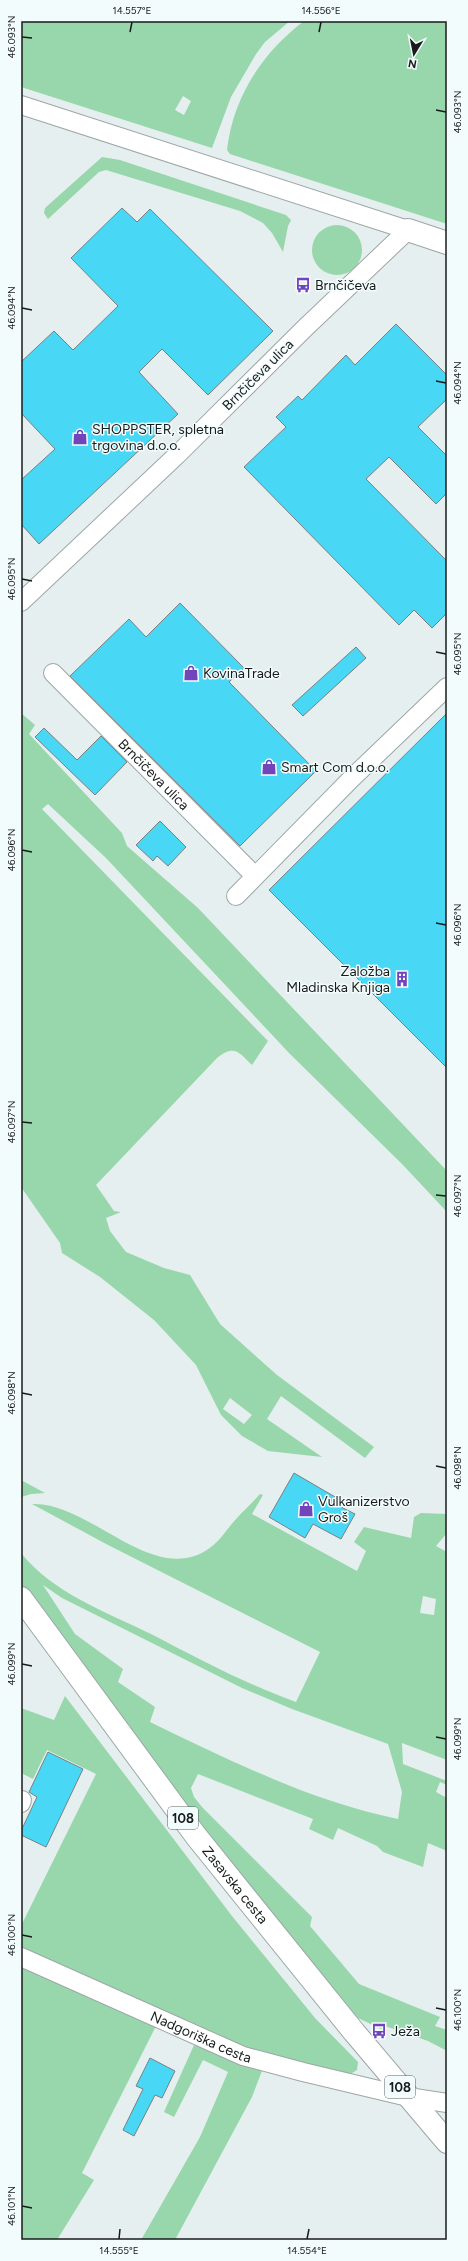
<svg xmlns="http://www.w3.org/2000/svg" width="468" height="2261" font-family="Figtree,sans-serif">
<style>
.green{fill:#97d7ab;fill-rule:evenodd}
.building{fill:#49d7f6;stroke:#798183}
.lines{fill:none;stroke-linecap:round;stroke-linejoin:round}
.minor-casing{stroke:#9ea6a6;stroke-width:20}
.tertiary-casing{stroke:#9ea6a6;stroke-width:24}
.primary-casing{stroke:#9ea6a6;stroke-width:24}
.minor{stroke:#fff;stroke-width:18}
.tertiary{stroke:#fff;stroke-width:22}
.primary{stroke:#fff;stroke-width:22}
.ticks{fill:none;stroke:#181b1b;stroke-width:1.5}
.labels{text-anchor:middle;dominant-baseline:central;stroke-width:3;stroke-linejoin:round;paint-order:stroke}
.shield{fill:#f3fcfc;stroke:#5a5e5e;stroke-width:1}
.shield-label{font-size:13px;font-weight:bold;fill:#181b1b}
.poi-label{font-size:14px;fill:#181b1b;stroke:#f3fcfc;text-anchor:start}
.street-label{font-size:14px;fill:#181b1b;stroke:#f3fcfc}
.neatline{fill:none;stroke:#181b1b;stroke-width:1.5}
.ticks-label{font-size:10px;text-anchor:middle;fill:#181b1b}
</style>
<rect width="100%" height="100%" fill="#e6efef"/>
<!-- green -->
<path class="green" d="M21,21H290L265,42L256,54L231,97L212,148L21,87ZM183,96L191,101L184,115L175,110Z
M304,21H447V224L230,154L227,150C233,97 262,53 304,21Z
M102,157L120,160L286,215L291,220L288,226L283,252L272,233L263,223L240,211L106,170L99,172L48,219L44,213L45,208Z
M312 250a25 25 0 1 1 50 0a25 25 0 1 1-50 0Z
M21,713L35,725L29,734L122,833L127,846L198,908L447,1171V1212L402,1164L290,1054L106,858L48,804L42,809L268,1041L252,1065C239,1052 234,1044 217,1058L96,1185L114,1211L121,1212L106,1218L110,1231L126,1252L164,1268L190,1275L220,1324L277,1375L374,1447L365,1458L281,1396L267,1419L322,1457L268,1451L242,1436L221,1415L196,1365L154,1320L100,1277L62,1253L60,1243L21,1187ZM230,1398L252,1415L244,1424L223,1409Z
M21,1480L45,1493L31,1494L21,1497Z
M260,1494L263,1495L252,1514L357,1571L366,1551L354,1542L364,1527L411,1538L414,1517L421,1513L447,1514V1533L436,1546L447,1552V1760L402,1743L403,1764L447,1781V1785L440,1782L436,1792L447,1798V1851L428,1843L423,1867L383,1852L377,1846L338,1828L333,1840L309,1829L313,1819L198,1774L191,1788L194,1797L202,1807L312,1917L310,1926L359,1984L440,2017L435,2026L447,2030V2051L428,2041L385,2026L381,2029L358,2018L333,1992L193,1817L21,1584V1553C53,1593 106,1612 151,1634C199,1659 246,1684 296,1702L320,1652L108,1545L32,1504C90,1501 155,1590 211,1547C222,1539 228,1527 237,1518C245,1509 253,1502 260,1494ZM43,1585L62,1598L242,1688L292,1709L388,1744L402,1792L398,1819C310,1801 229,1760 150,1722L155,1707L118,1682L123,1669L75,1634ZM423,1596L436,1599L434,1615L420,1613Z
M65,1696L232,1916L315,2018L358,2062L357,2070L349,2075L264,2053L230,2041L21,1949V1926L96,1774L47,1750L33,1779L21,1773V1708L54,1720Z
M21,1964L156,2026L82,2173L94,2180L57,2240H21Z
M194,2045L263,2068L252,2097L175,2240H141L200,2137L228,2072L203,2060L174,2117L164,2112Z"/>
<!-- building -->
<path class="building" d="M122,208L137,222L150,209L273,331L208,395L162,349L139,372L178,414L39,544L21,524V480L55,449L21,413V362L54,331L73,350L118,306L71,258Z
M396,324L447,375V399L418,427L447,456V493L436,504L389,457L366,479L447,561V613L432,628L414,610L399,625L244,467L286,427L276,417L298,396L302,400L346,355L355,365Z
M180,603L244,668L229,682L316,771L240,846L70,676L129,619L146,637Z
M356,647L366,658L303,716L292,705Z
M447,713V1068L269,890Z
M44,728L77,760L101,736L127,762L95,795L35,737Z
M160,821L186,847L168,866L157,856L153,861L136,845Z
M294,1473L342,1501L339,1506L355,1514L341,1539L313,1524L305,1538L269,1517Z
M48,1752L83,1769L46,1847L21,1835V1831L37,1797L29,1792Z
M150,2058L175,2071L162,2098L155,2095L134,2136L123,2130L143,2089L136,2086Z"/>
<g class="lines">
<!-- minor casing -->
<g class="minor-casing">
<g id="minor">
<path d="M21,105L408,230L305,328L177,455L21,602"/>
<path id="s1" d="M53,673L255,876"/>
<path d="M236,896L352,778L447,687"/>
<path d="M21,1803L22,1800"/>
<path id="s2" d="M21,1957L243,2056L303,2072L408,2097L447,2103"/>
</g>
</g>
<!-- tertiary casing -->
<g class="tertiary-casing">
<path id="tertiary" d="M408,230L447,243"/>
</g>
<!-- primary casing -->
<g class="primary-casing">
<g id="primary">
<path id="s3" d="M21,1598L196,1836L354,2032L447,2142"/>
</g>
</g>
<!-- minor -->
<use href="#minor" class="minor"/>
<!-- tertiary -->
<use href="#tertiary" class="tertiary"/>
<!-- primary -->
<use href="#primary" class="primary"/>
</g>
<!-- ticks -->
<path class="ticks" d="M130,32L132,22M319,32L321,22M22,37L32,38M436,110L446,112M22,308L32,310M436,381L446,383M22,579L32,581M436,652L446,654M22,850L32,852M436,923L446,925M22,1122L32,1123M436,1195L446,1196M22,1393L32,1395M436,1466L446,1468M22,1664L32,1666M436,1737L446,1739M22,1935L32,1937M436,2008L446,2010M22,2206L32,2208M119,2239L120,2229M307,2239L309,2229"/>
<!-- icons -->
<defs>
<g id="bus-bare" transform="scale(1.2)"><path d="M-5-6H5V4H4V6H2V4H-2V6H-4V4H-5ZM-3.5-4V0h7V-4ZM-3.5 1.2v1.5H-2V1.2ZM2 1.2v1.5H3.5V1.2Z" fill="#7244bc" stroke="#f3fcfc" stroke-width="2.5" paint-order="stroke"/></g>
<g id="shop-bare" transform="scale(1.2)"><path d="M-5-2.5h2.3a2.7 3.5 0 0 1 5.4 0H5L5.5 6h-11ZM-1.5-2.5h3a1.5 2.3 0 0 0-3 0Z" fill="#7244bc" stroke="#f3fcfc" stroke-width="2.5" paint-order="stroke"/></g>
<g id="building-bare" transform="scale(1.2)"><path d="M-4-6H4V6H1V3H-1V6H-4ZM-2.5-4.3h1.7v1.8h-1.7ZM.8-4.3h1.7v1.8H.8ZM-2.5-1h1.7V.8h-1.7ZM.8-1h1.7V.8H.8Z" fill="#7244bc" stroke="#f3fcfc" stroke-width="2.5" paint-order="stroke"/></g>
</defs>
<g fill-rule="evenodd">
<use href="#bus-bare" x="303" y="285"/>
<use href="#shop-bare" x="80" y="437"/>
<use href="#shop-bare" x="191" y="673"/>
<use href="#shop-bare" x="269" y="767"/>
<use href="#building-bare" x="402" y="979"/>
<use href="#shop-bare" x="306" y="1509"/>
<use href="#bus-bare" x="379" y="2031"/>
</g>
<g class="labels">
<!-- shield labels -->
<g class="shield">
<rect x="168" y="1807" width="30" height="22" rx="3"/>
<rect x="385" y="2076" width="30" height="22" rx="3"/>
</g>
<g class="shield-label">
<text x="183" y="1818">108</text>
<text x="400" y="2087">108</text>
</g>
<!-- poi labels -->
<g class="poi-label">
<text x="315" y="285">Brnčičeva</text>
<text x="92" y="429">SHOPPSTER, spletna<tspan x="92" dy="16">trgovina d.o.o.</tspan></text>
<text x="203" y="673">KovinaTrade</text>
<text x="281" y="767">Smart Com d.o.o.</text>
<text x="390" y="971" text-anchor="end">Založba<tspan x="390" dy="16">Mladinska Knjiga</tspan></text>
<text x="318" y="1501">Vulkanizerstvo<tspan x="318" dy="16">Groš</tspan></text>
<text x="391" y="2031">Ježa</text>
</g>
<!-- street labels -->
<g class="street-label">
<text transform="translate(258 375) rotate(-45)">Brnčičeva ulica</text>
<text stroke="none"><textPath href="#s1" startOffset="143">Brnčičeva ulica</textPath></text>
<text stroke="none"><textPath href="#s3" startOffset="358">Zasavska cesta</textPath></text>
<text stroke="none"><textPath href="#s2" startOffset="197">Nadgoriška cesta</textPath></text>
</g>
</g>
<!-- border -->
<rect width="468" height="2261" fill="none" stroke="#f3fcfc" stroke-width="44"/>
<!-- north arrow -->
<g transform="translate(414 54) rotate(190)" stroke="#f3fcfc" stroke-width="3" paint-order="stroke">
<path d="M0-3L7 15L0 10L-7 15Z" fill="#181b1b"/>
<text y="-6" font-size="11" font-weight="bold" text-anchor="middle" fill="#181b1b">N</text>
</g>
<rect x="22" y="22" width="424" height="2217" class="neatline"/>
<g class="ticks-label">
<text x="132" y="14">14.557°E</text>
<text x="321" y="14">14.556°E</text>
<text transform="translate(11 37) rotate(-90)" y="4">46.093°N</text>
<text transform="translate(457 112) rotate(-90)" y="4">46.093°N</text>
<text transform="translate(11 308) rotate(-90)" y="4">46.094°N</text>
<text transform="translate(457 383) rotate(-90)" y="4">46.094°N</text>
<text transform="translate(11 579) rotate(-90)" y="4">46.095°N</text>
<text transform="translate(457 654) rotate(-90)" y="4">46.095°N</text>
<text transform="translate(11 850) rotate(-90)" y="4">46.096°N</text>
<text transform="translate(457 925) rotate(-90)" y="4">46.096°N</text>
<text transform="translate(11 1122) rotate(-90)" y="4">46.097°N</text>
<text transform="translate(457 1196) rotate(-90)" y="4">46.097°N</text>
<text transform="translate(11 1393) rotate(-90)" y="4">46.098°N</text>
<text transform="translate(457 1468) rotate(-90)" y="4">46.098°N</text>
<text transform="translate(11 1664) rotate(-90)" y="4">46.099°N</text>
<text transform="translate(457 1739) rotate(-90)" y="4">46.099°N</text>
<text transform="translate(11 1935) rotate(-90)" y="4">46.100°N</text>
<text transform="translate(457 2010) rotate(-90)" y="4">46.100°N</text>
<text transform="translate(11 2206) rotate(-90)" y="4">46.101°N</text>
<text x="119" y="2254">14.555°E</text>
<text x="307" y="2254">14.554°E</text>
</g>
</svg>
